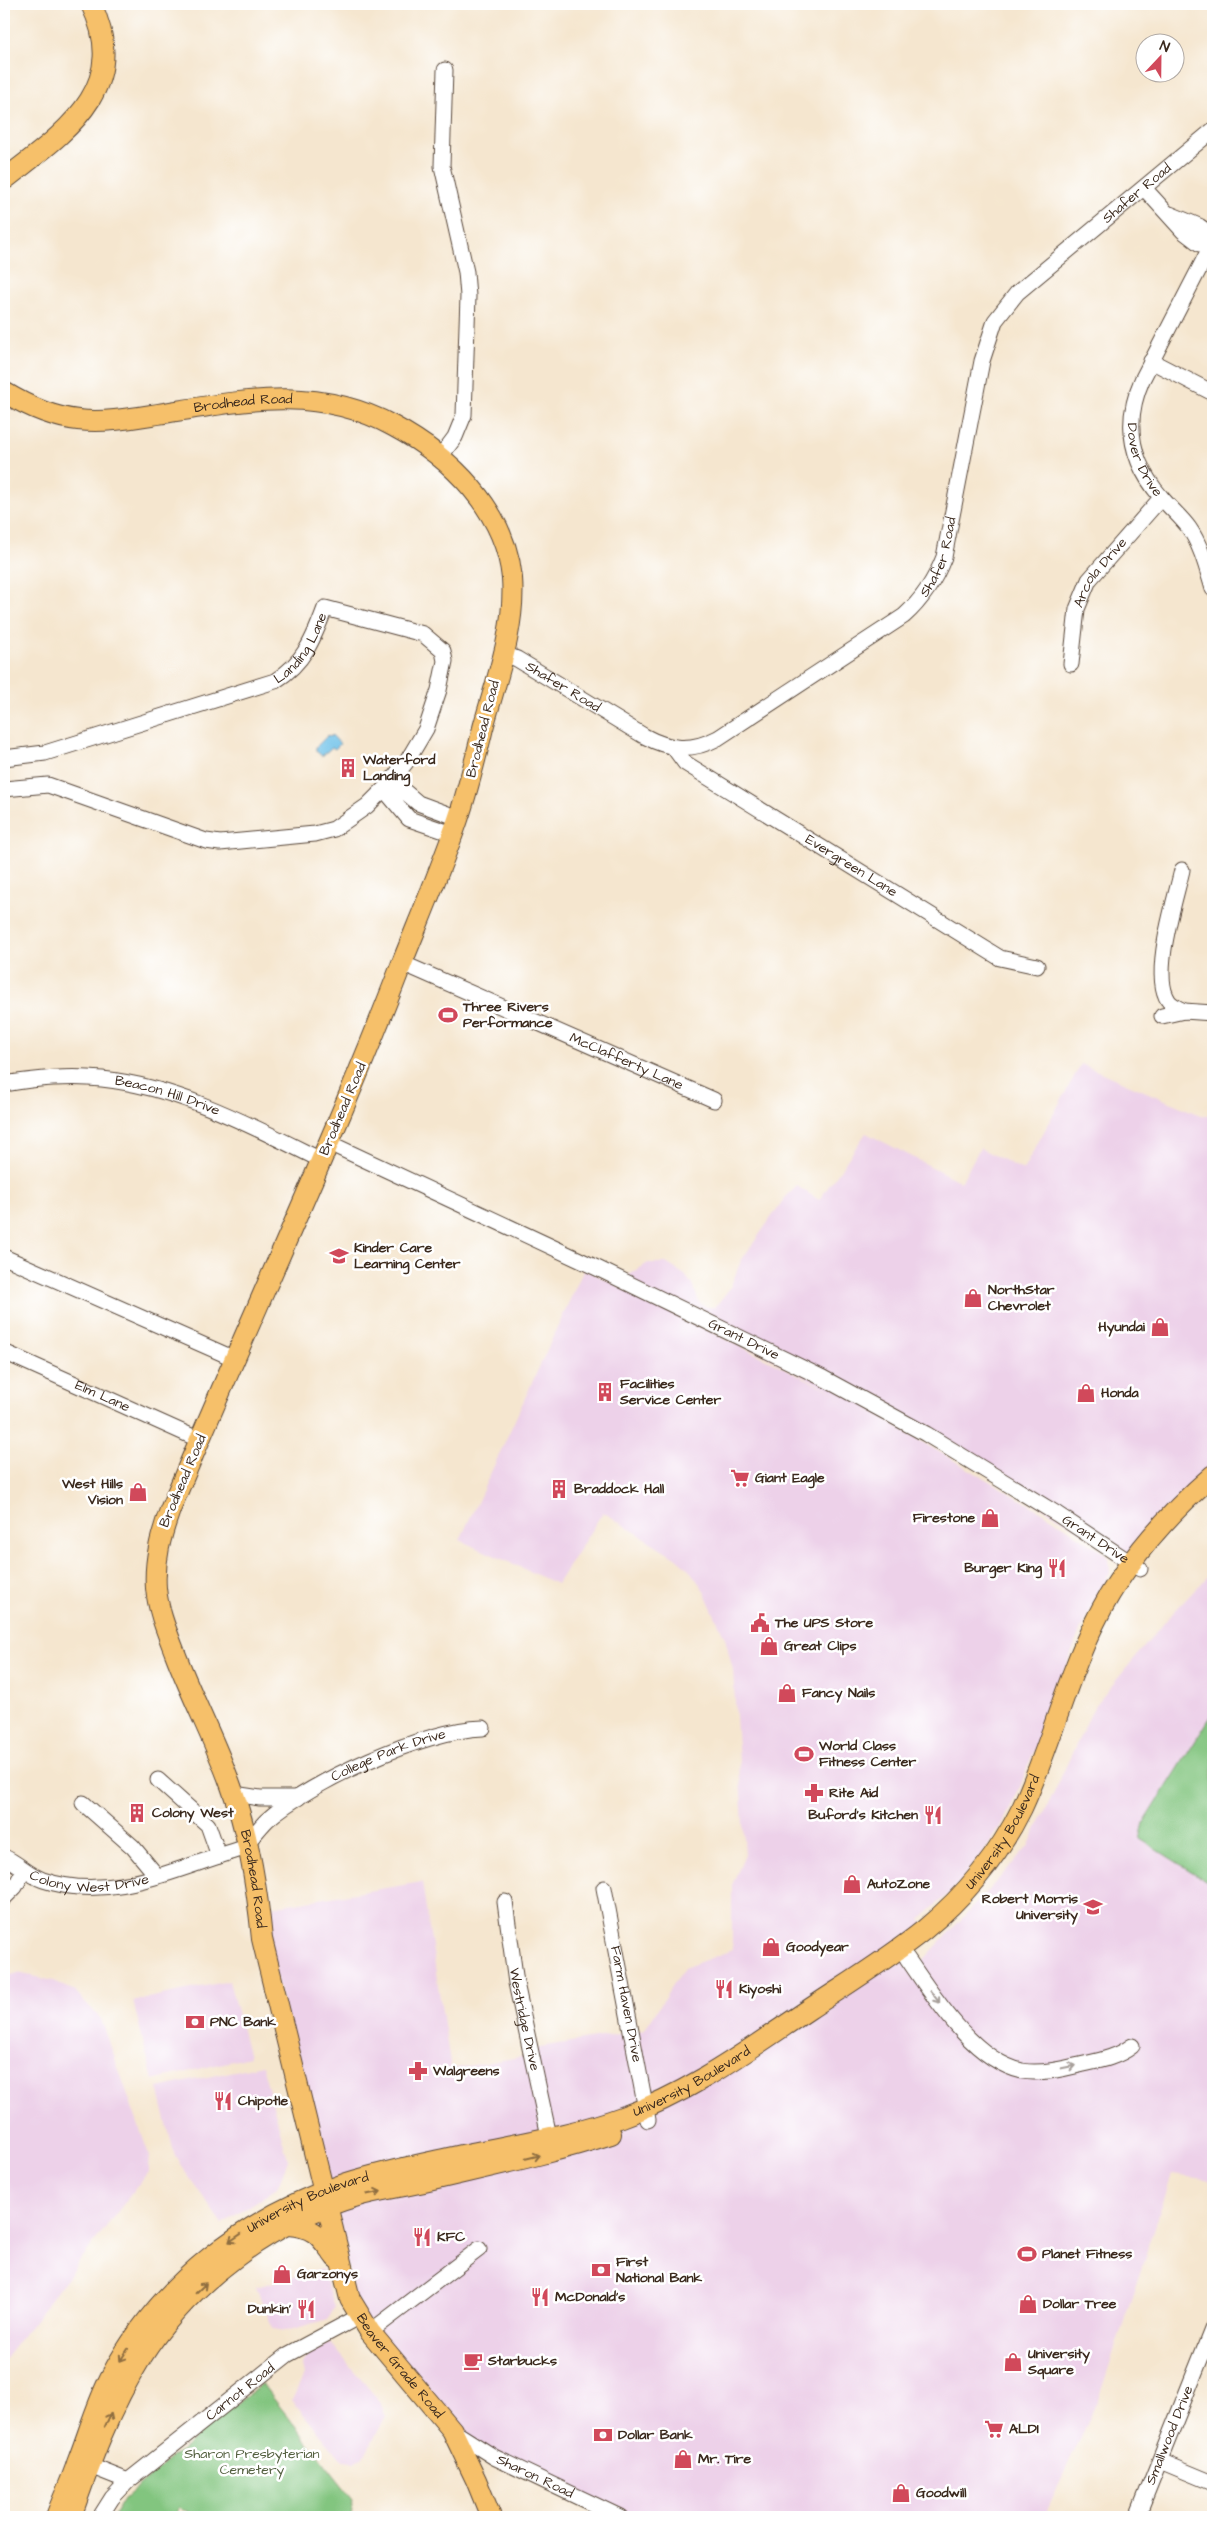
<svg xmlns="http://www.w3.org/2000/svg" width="1217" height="2521" font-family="'Architects Daughter',sans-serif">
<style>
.built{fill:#edd1e9}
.green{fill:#82c57f;stroke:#5e784e}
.water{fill:#6bc0e8;stroke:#537583}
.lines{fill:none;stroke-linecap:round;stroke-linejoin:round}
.minor-casing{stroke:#574639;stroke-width:17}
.major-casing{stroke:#574639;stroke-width:22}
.minor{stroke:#fff;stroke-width:15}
.major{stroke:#f6c06b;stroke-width:20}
.oneway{stroke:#a79f9a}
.oneway2{stroke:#8f6e41}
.labels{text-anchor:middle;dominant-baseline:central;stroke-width:5;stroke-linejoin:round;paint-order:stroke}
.street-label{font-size:14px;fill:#3b2a1e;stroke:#fff}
.poi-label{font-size:14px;font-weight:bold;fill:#3b2a1e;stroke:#fff;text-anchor:start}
.park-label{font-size:14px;fill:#546040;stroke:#fff}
</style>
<rect width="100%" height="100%" fill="#fff"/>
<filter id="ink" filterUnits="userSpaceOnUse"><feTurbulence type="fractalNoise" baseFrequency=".02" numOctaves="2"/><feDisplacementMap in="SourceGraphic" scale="10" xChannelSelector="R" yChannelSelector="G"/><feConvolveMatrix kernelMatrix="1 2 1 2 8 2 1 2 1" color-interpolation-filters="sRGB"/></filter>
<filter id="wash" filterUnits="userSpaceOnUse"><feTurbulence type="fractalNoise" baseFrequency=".0096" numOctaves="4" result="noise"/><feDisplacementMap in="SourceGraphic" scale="20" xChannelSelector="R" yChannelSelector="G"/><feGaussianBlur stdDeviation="1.12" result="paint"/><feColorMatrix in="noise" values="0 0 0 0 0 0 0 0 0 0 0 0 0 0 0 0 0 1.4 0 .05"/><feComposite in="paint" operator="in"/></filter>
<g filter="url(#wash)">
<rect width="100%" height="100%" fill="#f5e6cf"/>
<!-- built -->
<path class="built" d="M1081,1064L1200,1115L1213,1116V1475L1130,1562L985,1472L625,1282L629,1275L648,1263H666L685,1275L694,1287L699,1303L707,1307H715L730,1288L741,1261L784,1199L797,1186L819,1200L866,1133L961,1182L980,1148L1023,1170Z
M584,1269L855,1403L1051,1517L1105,1554L1109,1558L1110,1573L1081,1628L1020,1787L1003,1823L984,1852L952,1891L920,1919L926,1928L904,1945L918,1966L1028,1847L1094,1707L1169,1617L1213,1571V2180L1172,2175L1098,2400L1044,2517H620L478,2448L360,2316L259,1909L422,1882L451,2069L526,2056L540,2047L644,2030L684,1968L732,1950V1885L745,1855L733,1670L725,1638L703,1589L688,1568L675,1557L603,1512L557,1584L460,1540Z
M18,1973L53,1981L75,1991L101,2019L149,2155L148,2172L4,2360V1977Z
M229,1981L249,2057L153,2080L133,2001Z
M262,2065L288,2160L277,2188L222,2224L175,2157L158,2088Z
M322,2269L335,2307L328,2319L286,2331L273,2329L256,2287Z
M330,2342L380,2402L386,2417L364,2456L355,2462L342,2461L292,2400L304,2375L302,2366L304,2360L312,2352Z"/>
<!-- green -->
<path class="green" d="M1213,1713V1885L1140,1839L1144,1823Z
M262,2384L353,2499L351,2517H197L179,2507L174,2517H113L124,2499L209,2426Z"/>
<!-- water -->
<path class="water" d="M328,735L330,737L332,735L340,744L335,749L332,747L322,756L316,751V747Z"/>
</g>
<g filter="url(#ink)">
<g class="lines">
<!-- minor casing -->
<g class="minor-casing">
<g id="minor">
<path d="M1144,188L1183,231L1200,244L1213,238"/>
<path d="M1170,214L1199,226L1213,236"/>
<path id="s1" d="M1213,242L1142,380C1123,423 1131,462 1161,497C1170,508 1181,517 1189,528C1201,545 1207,569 1213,589"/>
<path d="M1151,361L1213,393"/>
<path d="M440,457L455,437L464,415L468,296L466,272L442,166L445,70"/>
<path id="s2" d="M502,653L517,659L644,736C670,750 691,752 718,738L904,616C923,599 935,580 944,557L982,361L995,321L1017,293L1213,130"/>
<path id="s3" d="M1071,664L1077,609L1089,580L1161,498"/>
<path id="s4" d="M674,748L685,763L1000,958L1037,966"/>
<path id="s5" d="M4,758L45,753L275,681C304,663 314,638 325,608L423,634L443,651L445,661L439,690L426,729L407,761L388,785L367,806L334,829L315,834L220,843L206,841L48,785L4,789"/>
<path d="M388,785H397L418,803L453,816L456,826L447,832L409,819L388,794Z"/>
<path d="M1182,870C1175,901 1151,974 1168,1000C1171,1005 1178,1008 1184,1011"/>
<path id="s6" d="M402,963L714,1100"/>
<path d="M1162,1016L1184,1011L1213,1013"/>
<path id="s7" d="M4,1084C36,1079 69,1075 102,1079C179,1087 252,1126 321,1160"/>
<path id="s8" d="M329,1143L599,1269L823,1378L926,1434L1057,1514L1140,1569"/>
<path d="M4,1257L235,1359"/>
<path id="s9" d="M4,1352L200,1440"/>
<path d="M158,1780L208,1825L219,1856"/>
<path d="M234,1794L260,1798H298"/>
<path d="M83,1803L133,1847L157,1876"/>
<path id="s10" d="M247,1843C254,1835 260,1827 267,1820C311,1781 424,1730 483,1728"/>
<path id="s11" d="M4,1857C18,1863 28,1875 43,1880C113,1904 182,1865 248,1847"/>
<path id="s12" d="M604,1888L648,2120"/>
<path d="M4,1898L15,1887L24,1870"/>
<path id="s13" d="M505,1902L516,1983L549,2136"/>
<path d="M907,1958C934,1997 973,2060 1022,2071C1039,2074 1059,2070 1075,2066C1096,2061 1115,2059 1132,2046"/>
<path d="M370,2332L479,2249"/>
<path id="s14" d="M453,2431L494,2457L620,2517"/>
<path d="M1160,2461L1213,2483"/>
<path d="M80,2462L128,2481"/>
<path id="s15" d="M100,2517L112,2498L128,2481L287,2355L360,2316"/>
<path id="s16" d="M1137,2517L1213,2327"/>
</g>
</g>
<!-- major casing -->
<g class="major-casing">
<g id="major">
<path d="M4,180C62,134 133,90 91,4"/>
<path id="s17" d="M4,392C27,406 51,417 78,420C105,423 132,418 158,414C241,401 315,384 393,426C451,457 505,510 512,578C516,628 496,680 483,728C475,761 467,795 455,828C439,873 420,918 402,963C331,1148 246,1327 170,1510C161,1535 154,1560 156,1588C158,1611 167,1632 175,1653C192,1698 215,1741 231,1786C249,1835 257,1887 262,1939L350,2299L370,2332L452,2430L476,2480L491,2517"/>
<path d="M288,2225C316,2227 320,2237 336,2258"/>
<path id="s18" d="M56,2517C62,2499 71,2482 77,2463C88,2435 96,2406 110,2378C159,2284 247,2216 347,2183C379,2173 412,2166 444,2159C503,2145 565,2138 622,2117C690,2093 748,2050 808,2010C847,1984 888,1959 924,1930C965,1896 999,1855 1022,1808C1050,1748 1065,1682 1095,1622C1123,1564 1165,1517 1213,1475"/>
<path d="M71,2517C90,2462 110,2408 141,2358C189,2282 271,2221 358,2196C379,2190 402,2187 424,2182C487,2167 550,2154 611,2134"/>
</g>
</g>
<!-- minor -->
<use href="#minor" class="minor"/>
<!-- major -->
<use href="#major" class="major"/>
</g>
<!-- one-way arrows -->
<defs><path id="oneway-shaft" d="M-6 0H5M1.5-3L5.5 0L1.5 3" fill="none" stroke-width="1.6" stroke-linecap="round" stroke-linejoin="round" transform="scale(1.25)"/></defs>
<g class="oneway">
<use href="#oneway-shaft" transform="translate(935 1997) rotate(52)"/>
<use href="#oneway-shaft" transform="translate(1068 2067) rotate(-11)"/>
</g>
<g class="oneway2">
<use href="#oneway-shaft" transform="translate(533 2157) rotate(-14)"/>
<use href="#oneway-shaft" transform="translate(374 2193) rotate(-12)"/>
<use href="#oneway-shaft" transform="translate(235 2238) rotate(146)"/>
<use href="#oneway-shaft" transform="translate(201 2288) rotate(-44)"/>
<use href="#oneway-shaft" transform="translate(124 2355) rotate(123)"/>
<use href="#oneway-shaft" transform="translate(108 2420) rotate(-65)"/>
</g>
</g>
<!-- icons -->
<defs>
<g id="building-bare" transform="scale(1.5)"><path d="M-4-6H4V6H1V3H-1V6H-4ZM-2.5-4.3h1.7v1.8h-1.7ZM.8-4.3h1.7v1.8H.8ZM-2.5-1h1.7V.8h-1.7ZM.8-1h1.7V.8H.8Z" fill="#d1495b" stroke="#fff" stroke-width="2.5" paint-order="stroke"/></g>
<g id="stadium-bare" transform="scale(1.5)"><path d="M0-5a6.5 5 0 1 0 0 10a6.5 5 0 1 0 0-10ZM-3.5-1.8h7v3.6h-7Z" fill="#d1495b" stroke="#fff" stroke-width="2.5" paint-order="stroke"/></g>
<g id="school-bare" transform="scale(1.5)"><path d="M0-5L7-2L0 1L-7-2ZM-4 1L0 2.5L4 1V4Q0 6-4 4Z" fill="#d1495b" stroke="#fff" stroke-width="2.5" paint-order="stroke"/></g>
<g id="shop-bare" transform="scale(1.5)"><path d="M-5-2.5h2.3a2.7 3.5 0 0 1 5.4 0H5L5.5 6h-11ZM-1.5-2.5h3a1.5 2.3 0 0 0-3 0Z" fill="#d1495b" stroke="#fff" stroke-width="2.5" paint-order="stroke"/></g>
<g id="supermarket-bare" transform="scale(1.5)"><path d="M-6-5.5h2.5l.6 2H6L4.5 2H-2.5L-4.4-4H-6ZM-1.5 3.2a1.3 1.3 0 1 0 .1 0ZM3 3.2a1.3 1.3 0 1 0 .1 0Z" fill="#d1495b" stroke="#fff" stroke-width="2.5" paint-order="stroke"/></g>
<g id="restaurant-bare" transform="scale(1.5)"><path d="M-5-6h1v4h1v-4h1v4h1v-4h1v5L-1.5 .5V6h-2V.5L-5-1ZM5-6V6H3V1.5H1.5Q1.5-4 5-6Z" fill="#d1495b" stroke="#fff" stroke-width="2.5" paint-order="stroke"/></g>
<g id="civic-bare" transform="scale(1.5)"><path d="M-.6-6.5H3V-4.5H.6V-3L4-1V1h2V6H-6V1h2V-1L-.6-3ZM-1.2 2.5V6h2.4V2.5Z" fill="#d1495b" stroke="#fff" stroke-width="2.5" paint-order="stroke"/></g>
<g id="pharmacy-bare" transform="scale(1.5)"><path d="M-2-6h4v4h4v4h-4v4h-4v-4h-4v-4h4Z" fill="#d1495b" stroke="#fff" stroke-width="2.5" paint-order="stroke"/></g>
<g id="university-bare" transform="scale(1.5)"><path d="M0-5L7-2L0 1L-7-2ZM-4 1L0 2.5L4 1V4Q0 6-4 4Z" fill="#d1495b" stroke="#fff" stroke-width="2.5" paint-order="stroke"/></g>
<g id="bank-bare" transform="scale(1.5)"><path d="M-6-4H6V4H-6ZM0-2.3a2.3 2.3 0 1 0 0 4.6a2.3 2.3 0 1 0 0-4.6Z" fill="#d1495b" stroke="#fff" stroke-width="2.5" paint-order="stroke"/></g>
<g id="cafe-bare" transform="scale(1.5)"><path d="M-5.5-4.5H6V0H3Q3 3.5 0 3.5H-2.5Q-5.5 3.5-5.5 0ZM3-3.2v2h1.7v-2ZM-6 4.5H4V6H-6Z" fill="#d1495b" stroke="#fff" stroke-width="2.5" paint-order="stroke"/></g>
</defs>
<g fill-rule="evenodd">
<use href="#building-bare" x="348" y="768"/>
<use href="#stadium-bare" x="448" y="1015"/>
<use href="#school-bare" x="339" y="1256"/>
<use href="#shop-bare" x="973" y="1298"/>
<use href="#shop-bare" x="1160" y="1327"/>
<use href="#building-bare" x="605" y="1392"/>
<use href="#shop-bare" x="1086" y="1393"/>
<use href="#supermarket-bare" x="740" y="1478"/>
<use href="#building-bare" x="559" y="1489"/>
<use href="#shop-bare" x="138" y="1492"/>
<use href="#shop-bare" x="990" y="1518"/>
<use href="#restaurant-bare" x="1057" y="1568"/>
<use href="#civic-bare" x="760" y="1623"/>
<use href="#shop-bare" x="769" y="1646"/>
<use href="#shop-bare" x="787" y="1693"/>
<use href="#stadium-bare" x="804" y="1754"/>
<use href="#pharmacy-bare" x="814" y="1793"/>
<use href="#building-bare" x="137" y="1813"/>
<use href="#restaurant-bare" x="933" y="1815"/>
<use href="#shop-bare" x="852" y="1884"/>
<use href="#university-bare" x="1093" y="1907"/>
<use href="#shop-bare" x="771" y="1947"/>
<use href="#restaurant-bare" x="724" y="1989"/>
<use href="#bank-bare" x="195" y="2022"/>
<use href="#pharmacy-bare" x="418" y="2071"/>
<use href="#restaurant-bare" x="223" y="2101"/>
<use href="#restaurant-bare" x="422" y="2237"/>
<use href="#stadium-bare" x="1027" y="2254"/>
<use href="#bank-bare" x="601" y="2270"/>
<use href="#shop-bare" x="282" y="2274"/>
<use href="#restaurant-bare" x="540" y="2297"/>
<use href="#shop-bare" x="1028" y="2304"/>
<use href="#restaurant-bare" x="306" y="2309"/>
<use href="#cafe-bare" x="473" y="2361"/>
<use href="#shop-bare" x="1013" y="2362"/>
<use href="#supermarket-bare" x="994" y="2429"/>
<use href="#bank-bare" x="603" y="2435"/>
<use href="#shop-bare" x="683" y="2459"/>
<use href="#shop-bare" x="901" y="2493"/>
</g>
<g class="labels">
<!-- street labels -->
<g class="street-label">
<text stroke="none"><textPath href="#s2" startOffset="970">Shafer Road</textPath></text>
<text stroke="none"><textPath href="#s17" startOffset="246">Brodhead Road</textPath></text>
<text stroke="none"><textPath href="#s1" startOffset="239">Dover Drive</textPath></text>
<text stroke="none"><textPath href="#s2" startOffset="535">Shafer Road</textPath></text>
<text stroke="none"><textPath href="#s3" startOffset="99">Arcola Drive</textPath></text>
<text stroke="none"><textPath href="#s5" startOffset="325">Landing Lane</textPath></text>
<text stroke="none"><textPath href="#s2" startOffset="70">Shafer Road</textPath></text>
<text transform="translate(483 729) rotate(-76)">Brodhead Road</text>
<text stroke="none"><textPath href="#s4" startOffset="214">Evergreen Lane</textPath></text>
<text stroke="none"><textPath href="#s6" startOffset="245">McClafferty Lane</textPath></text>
<text stroke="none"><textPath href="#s7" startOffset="166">Beacon Hill Drive</textPath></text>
<text transform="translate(343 1109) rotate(-67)">Brodhead Road</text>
<text stroke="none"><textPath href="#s8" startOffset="459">Grant Drive</textPath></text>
<text stroke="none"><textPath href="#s9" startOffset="108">Elm Lane</textPath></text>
<text transform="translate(183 1481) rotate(-67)">Brodhead Road</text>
<text stroke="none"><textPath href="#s8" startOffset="864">Grant Drive</textPath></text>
<text stroke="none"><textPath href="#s10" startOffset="169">College Park Drive</textPath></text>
<text stroke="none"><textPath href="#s18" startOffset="1230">University Boulevard</textPath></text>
<text stroke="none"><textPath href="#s11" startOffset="92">Colony West Drive</textPath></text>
<text stroke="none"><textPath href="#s17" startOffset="1986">Brodhead Road</textPath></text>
<text stroke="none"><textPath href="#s12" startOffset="118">Farm Haven Drive</textPath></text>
<text stroke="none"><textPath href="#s13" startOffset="119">Westridge Drive</textPath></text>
<text stroke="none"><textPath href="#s18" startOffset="825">University Boulevard</textPath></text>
<text stroke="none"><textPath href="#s18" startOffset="420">University Boulevard</textPath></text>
<text stroke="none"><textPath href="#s17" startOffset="2501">Beaver Grade Road</textPath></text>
<text stroke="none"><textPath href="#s15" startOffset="189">Carnot Road</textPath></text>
<text stroke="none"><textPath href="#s16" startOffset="88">Smallwood Drive</textPath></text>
<text stroke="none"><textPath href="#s14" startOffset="94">Sharon Road</textPath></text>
</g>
<!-- poi labels -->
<g class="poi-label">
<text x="363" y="760">Waterford<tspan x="363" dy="16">Landing</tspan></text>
<text x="463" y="1007">Three Rivers<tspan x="463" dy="16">Performance</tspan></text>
<text x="354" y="1248">Kinder Care<tspan x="354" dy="16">Learning Center</tspan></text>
<text x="988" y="1290">NorthStar<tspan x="988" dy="16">Chevrolet</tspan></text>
<text x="1145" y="1327" text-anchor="end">Hyundai</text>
<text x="620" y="1384">Facilities<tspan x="620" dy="16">Service Center</tspan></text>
<text x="1101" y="1393">Honda</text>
<text x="755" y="1478">Giant Eagle</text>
<text x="123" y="1484" text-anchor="end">West Hills<tspan x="123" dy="16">Vision</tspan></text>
<text x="574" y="1489">Braddock Hall</text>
<text x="975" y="1518" text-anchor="end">Firestone</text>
<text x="1042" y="1568" text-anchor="end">Burger King</text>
<text x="775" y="1623">The UPS Store</text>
<text x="784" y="1646">Great Clips</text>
<text x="802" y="1693">Fancy Nails</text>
<text x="819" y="1746">World Class<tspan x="819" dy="16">Fitness Center</tspan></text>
<text x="829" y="1793">Rite Aid</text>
<text x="152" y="1813">Colony West</text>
<text x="918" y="1815" text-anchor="end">Buford's Kitchen</text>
<text x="867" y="1884">AutoZone</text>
<text x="1078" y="1899" text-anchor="end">Robert Morris<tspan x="1078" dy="16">University</tspan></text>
<text x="786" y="1947">Goodyear</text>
<text x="739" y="1989">Kiyoshi</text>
<text x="210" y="2022">PNC Bank</text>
<text x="433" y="2071">Walgreens</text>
<text x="238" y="2101">Chipotle</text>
<text x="437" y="2237">KFC</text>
<text x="1042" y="2254">Planet Fitness</text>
<text x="616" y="2262">First<tspan x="616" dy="16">National Bank</tspan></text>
<text x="297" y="2274">Garzonys</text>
<text x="555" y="2297">McDonald's</text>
<text x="1043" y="2304">Dollar Tree</text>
<text x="291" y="2309" text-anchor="end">Dunkin'</text>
<text x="1028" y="2354">University<tspan x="1028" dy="16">Square</tspan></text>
<text x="488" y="2361">Starbucks</text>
<text x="1009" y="2429">ALDI</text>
<text x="618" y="2435">Dollar Bank</text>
<text x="698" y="2459">Mr. Tire</text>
<text x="916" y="2493">Goodwill</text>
</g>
<!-- park labels -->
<g class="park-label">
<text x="252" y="2454">Sharon Presbyterian<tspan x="252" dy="16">Cemetery</tspan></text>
</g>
</g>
<!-- margin -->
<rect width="1217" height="2521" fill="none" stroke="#fff" stroke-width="20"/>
<!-- north arrow -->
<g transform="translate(1160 58) rotate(22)"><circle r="24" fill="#ffffff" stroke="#b1aaa5"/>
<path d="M0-4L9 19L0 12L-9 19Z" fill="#d1495b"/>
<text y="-8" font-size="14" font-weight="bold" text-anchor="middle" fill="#3b2a1e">N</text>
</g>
</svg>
